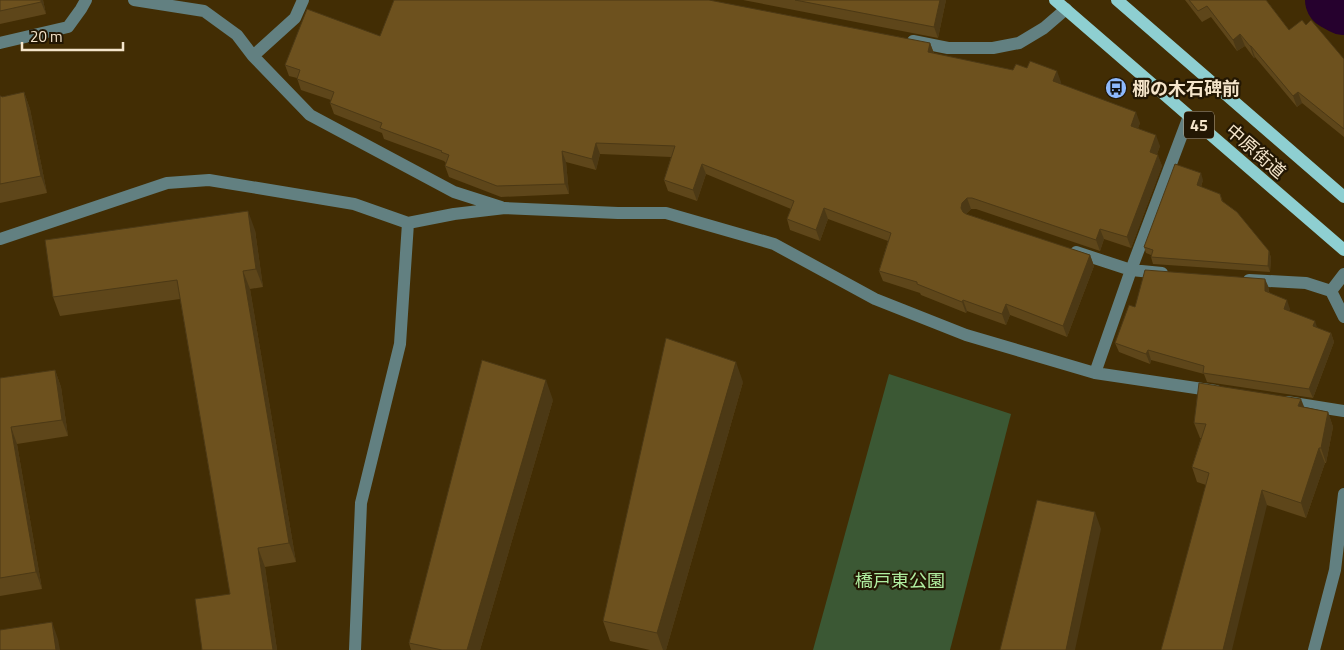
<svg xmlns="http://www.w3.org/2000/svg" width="1344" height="650" font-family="'Titillium Web','Noto Sans JP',sans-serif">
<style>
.green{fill:#3b5834}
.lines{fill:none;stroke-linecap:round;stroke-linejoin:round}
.river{stroke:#26012e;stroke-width:60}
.minor{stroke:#628081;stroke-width:12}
.major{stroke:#8ecfd1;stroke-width:12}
.wall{fill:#5e461a}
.shaded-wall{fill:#4c3915}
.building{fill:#6d511e;stroke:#4c3915}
.labels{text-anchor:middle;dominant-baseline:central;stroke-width:4.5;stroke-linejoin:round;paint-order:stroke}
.shield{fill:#231703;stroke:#b6a78f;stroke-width:1}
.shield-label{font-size:16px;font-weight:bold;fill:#f5e5cb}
.poi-label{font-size:18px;font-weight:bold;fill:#f5e5cb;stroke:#231703;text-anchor:start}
.street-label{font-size:18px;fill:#f5e5cb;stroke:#231703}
.park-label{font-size:18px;fill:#b0eea0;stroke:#231703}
</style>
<rect width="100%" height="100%" fill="#422d04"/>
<!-- green -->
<path class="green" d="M889,374L1011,414L950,650H813Z"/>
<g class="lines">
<!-- river -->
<path class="river" d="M1335,0L1344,5"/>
<!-- minor -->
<path class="minor" d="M134,0L204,11L237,35L253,56L310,115L454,192L501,207
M913,41L948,48H993L1019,43L1044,28L1066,9
M0,43L68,27L81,9L86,0
M253,56L295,18L303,0
M0,239L167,183L209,180L354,204L408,223L454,214L505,208L618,213H666L774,244L875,299L966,335L1095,373L1216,391
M1076,252L1131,270L1189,116
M1249,280L1306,283L1331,291L1344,274
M1331,291L1344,317
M1095,373L1131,270L1162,273
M1287,402L1344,411
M355,650L361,503L400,344L408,223
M1314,650L1335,570L1344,494"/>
<!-- major -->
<path class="major" d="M1055,0L1344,250
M1117,0L1344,197"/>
</g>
<!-- wall -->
<path class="wall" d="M0,0H43L46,14L0,24Z
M743,0H946L938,38Z
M1185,0H1266L1289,30L1306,25L1344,59V137L1302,103L1297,107L1255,57L1254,58L1245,46L1237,51L1211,17L1202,22Z
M380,36L930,43L934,53L1061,82L1060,84L1140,123L1138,128L1160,146L1157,154L1162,166L1131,248L1104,239L1100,251L976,209H971L966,214L1090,255L1094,266L1067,337L1010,315L1006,325L967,311L966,313L921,295L920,293L883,281L879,271L888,241L828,219L820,241L790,230L787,219L791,209L706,174L697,201L668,191L664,180L671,157L600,154L596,170L566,162L569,194L501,197L449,177L445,166L446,163L444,161L384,139L382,133L334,114L330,103L331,100L301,90L297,78L289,76L285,65Z
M24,92L30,109L47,193L0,203V96L2,97Z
M1203,180L1201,187L1220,194L1223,202L1269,251L1271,258L1270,272L1153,264L1151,257V255L1146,253L1144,247Z
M255,230L263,287L250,289L296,562L265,567L277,650H202L230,594L180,299L60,316L53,297Z
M1269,288V292L1290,309L1289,311L1318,328L1331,333L1334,342L1313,398L1207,382L1204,374L1151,360L1150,364L1119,352L1115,343L1135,307Z
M55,370L61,387L68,436L17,444L42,589L0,596V378Z
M743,382L666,650H650L610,641L603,621Z
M553,400L480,650H411L409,643Z
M1305,407L1328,412L1333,427L1326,463H1325L1306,518L1197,482L1192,467L1201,438H1200L1194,423Z"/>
<!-- shaded-wall -->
<path class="shaded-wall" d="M41,0H43L46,14L41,2Z
M940,0H946L938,38L934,27Z
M1240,34L1245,46L1237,51L1233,40Z
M930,43L934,54L928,52Z
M1250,46H1251L1255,57L1254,58Z
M1057,71L1061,82L1057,92L1053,81Z
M24,92L30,109L47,193L41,176Z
M1298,92L1302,103L1297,107L1293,96Z
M1136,112L1140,123L1135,136L1131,126Z
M1156,135L1160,146L1154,163L1150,152Z
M596,143L600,154L596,170L592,159Z
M562,151L566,162L569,194L565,184Z
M1158,155L1162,166L1131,248L1127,237Z
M702,164L706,174L697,201L693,190Z
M1201,173L1203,180L1199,192L1197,185Z
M967,198L971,209L966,214L965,219L961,208L962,203Z
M824,208L828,219L820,241L816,230Z
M248,211L255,230L263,287L256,269Z
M1100,229L1104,239L1100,251L1096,240Z
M1269,251L1271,258L1270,272L1268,266Z
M1090,255L1094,266L1067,337L1063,326Z
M243,271L250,289L296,562L289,543Z
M1265,279L1269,288L1268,300L1265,291Z
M963,300L967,311L966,313L962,302Z
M1287,300L1290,309L1287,318L1284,309Z
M1006,304L1010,315L1006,325L1002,314Z
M1315,321L1318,330L1313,326Z
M1331,333L1334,342L1313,398L1309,389Z
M1148,350L1151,360L1150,364L1146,354Z
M736,362L743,382L666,650H663L657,633Z
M55,370L61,387L68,436L62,420Z
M546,380L553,400L480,650H467Z
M1301,399L1307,414L1298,406Z
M1328,412L1333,427L1326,463L1321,448Z
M11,427L17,444L42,589L36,572Z
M1319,448L1325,463L1306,518L1301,503Z
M1262,490L1267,505L1232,650H1223Z
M1095,512L1101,529L1075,650H1066Z
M258,548L265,567L277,650H273Z
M52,622L58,639L60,650H56Z"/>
<!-- building -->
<path class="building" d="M0,0H41V2L0,11Z
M394,0H709L930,43L928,52L1013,70L1016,64L1027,68L1030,61L1057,71L1053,81L1136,112L1131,126L1156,135L1150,152L1158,155L1127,237L1100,229L1096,240L972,198H967L962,203L961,208L963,212L966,214L1090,255L1063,326L1006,304L1002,314L963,300L962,302L917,284V282L879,271L891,233L824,208L816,230L787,219L794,201L702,164L693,190L664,180L675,146L596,143L592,159L562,151L565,184L497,186L445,166L449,155L441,152L442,151L380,128L382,123L330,103L334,92L297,79L300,70L285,65L307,9L380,36Z
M795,0H940L934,27Z
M1189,0H1266L1289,30L1302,20L1306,25L1311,20L1344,59V129L1298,92L1293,96L1251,46H1250L1240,34L1233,40L1207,6L1198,11Z
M24,92L41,176L0,184V96H1L2,97Z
M1175,164L1201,173L1197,185L1220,194L1222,201L1237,212L1269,251L1268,266L1151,257L1153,250L1144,247Z
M248,211L256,269L243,271L289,543L258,548L273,650H202L195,599L230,594L177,280L53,297L45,240Z
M1145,270L1265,279V291L1287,300L1284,309L1315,321L1313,326L1331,333L1309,389L1203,373L1204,366L1148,350L1146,354L1115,343L1129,305L1135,307Z
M666,338L736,362L657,633L603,621Z
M482,360L546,380L467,650H442L409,643Z
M55,370L62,420L11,427L36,572L0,578V378Z
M1199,383L1301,399L1298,406L1328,412L1321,448H1319L1301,503L1262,490L1223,650H1161L1209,473L1192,467L1206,424L1194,423Z
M1037,500L1095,512L1066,650H1000Z
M52,622L56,650H0V630Z"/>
<!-- icons -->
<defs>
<g id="bus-disc" transform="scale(1.125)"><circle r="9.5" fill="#8eb9fc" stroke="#231703"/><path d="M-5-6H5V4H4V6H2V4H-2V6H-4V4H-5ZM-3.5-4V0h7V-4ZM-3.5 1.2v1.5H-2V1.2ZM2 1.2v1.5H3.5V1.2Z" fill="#111"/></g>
</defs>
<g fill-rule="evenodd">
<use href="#bus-disc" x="1116" y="88"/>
</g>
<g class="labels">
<!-- shield labels -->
<rect class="shield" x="1184" y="111.5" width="30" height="27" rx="4"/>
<g class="shield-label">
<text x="1199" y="125">45</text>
</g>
<!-- poi labels -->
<g class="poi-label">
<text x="1132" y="88">梛の木石碑前</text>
</g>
<!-- street labels -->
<g class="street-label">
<text transform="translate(1256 151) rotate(41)">中原街道</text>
</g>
<!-- park labels -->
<g class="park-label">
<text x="900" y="580">橋戸東公園</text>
</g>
</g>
<!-- scale -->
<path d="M22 42v8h101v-8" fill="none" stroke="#f5e5cb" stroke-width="2.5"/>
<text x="30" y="42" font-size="15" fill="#f5e5cb" stroke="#231703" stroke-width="4" paint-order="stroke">20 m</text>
</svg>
